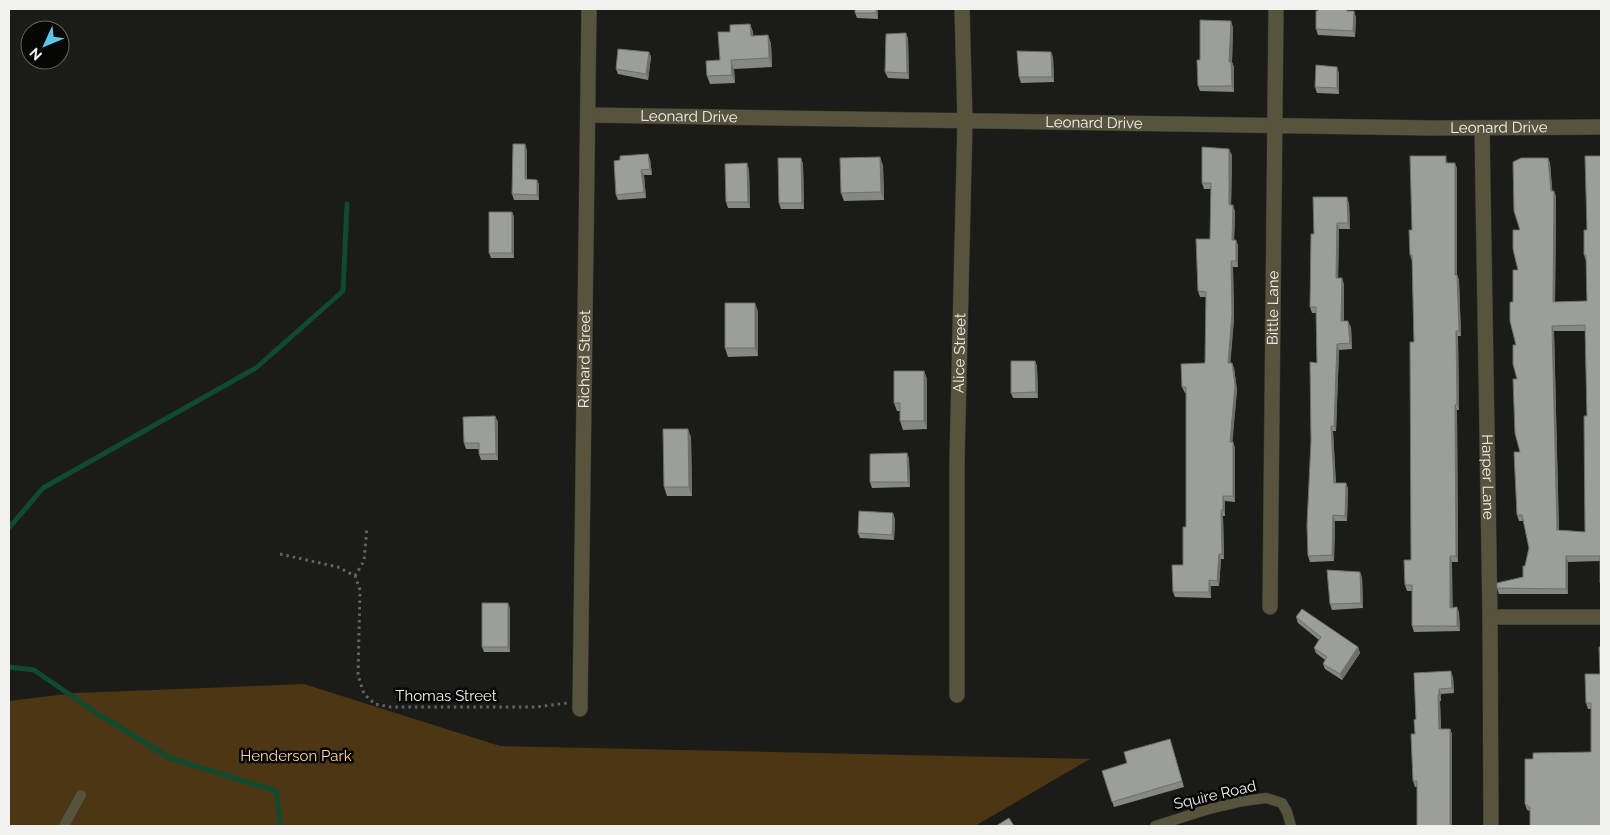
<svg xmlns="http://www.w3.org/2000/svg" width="1610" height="835" font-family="Raleway,sans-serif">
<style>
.green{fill:#4d3614}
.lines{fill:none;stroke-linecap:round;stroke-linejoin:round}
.stream{stroke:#104a2f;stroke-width:5}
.lane-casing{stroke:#353532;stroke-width:11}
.street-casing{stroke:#353532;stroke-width:16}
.path{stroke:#646462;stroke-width:3;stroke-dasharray:2.5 4;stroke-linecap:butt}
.lane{stroke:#58533d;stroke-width:10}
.street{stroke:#58533d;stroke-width:15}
.wall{fill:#858884;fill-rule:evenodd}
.shaded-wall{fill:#6c6f6c}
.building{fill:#9b9e9a;stroke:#6c6f6c;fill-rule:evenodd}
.labels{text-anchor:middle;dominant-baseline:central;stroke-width:5;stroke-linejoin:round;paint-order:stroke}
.street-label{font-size:15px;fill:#f1f2f0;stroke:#060605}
.park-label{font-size:15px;fill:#fcd39c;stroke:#060605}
</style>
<rect width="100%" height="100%" fill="#1b1b18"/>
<!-- green -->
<path class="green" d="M304,684L500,746L1090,759L975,826H9V701L75,693Z"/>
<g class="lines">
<!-- stream -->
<path class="stream" d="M9,528L43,488L256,368L343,291L347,204
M9,667L34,670L95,712L170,758L276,791L281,826"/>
<!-- lane casing -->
<g class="lane-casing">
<path id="lane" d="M64,826L81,795
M1155,826L1209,809L1244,801L1266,798L1282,803L1287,812L1291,826"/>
</g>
<!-- street casing -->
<g class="street-casing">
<g id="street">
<path id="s1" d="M588,115L1434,128L1601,127"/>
<path id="s2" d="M1482,128L1490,617L1491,826"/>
<path id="s3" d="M1270,607L1276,9"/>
<path d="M1490,617H1601"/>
<path id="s4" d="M957,695V460L965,121L962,9"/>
<path id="s5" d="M580,709L589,9"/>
</g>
</g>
<!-- path -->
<path class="path" d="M280,554L338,567L355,576L360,590L358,675L364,694L375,704L391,707H536L567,703
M355,576L364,561L367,527"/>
<!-- lane -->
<use href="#lane" class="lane"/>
<!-- street -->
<use href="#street" class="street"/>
</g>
<!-- wall -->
<path class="wall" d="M878,9V19L857,18L855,13Z
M1318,11H1349L1356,17L1355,37L1318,35L1316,29Z
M750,24L753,32V36L768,35L771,44L772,67L734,69L735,83L710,84L707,76L720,60L730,32Z
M1233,27L1232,62L1234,67V92L1200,91L1198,86Z
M906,33L908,39L909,79L888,78L885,72Z
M649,52L651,57L648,80L618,74L616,69Z
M1053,57L1054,82L1021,83L1019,77Z
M1339,73V94L1317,93L1315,87Z
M527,150V179L537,180L539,185V200H514L512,194Z
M648,154L650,159L652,175H644L646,198L618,200L616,195L620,160Z
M1232,155L1231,205L1235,211L1234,240L1238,245V267H1233L1234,319L1230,363H1232L1234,368L1237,390L1232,442L1235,448V502L1225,501V516H1223L1224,559H1221L1219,586H1211V598L1175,597L1173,592L1183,565L1186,527V393H1185L1182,387L1205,363L1206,297H1200L1198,291L1210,239L1211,189H1204L1202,183Z
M1601,156V586L1600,583V561L1568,562V594H1499L1497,588L1523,577L1529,548L1524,521H1519L1517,515L1520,452L1517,379L1516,345L1513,302L1518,270L1520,230L1548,158L1550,163L1552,191H1554L1556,197L1555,302L1587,301L1586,261L1584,255L1587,230ZM1554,331H1585L1587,416L1585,532L1559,530Z
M801,158L803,164L804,209H781L779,203Z
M1448,161V163L1457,168V275L1459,280L1461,336H1458L1459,410H1457L1458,562H1452V607H1457L1459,613L1460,631L1414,632L1412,626V591H1407L1405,585L1411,560L1414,342L1412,261L1410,255L1412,230Z
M883,165L884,200L844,201L841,193Z
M749,169L750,208H728L726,202Z
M1349,203L1350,229H1339L1338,278L1344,284V321L1351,327L1352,349L1339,350L1336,431H1333L1336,483H1346L1348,489L1347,521H1335L1334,561L1310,562L1308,556L1317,363L1316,313H1312L1310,307L1314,234Z
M512,212L514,217V258H491L489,253Z
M758,311V356L728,357L725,348Z
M1035,361L1037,366L1038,398H1013L1011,393Z
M924,371L927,379V429L903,430L900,421V411H897L894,403Z
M495,416L498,422V460H481L479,454V449H466L464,443Z
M691,437L692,496H667L664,487Z
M907,453L909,459L910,487L872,488L870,482Z
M895,519L894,540L860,538L858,533Z
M1362,577L1363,608L1332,610L1330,604Z
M510,608V652H484L482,647Z
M1296,617L1358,647L1360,653L1342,680L1325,669L1323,664L1325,660L1316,653L1314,648L1319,640L1298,623Z
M1601,647V826L1530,811L1527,810L1525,804L1533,759L1591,752V709H1588L1586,703L1600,674Z
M1414,673L1453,677L1454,693L1441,694V701H1440L1441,729H1450L1452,734V826H1417V787H1415L1413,781L1415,734L1416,719Z
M1170,739L1184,787L1114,807L1102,771L1127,763Z"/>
<!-- shaded-wall -->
<path class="shaded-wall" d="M876,9H878V19L876,13Z
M1354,11L1356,17L1355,37L1353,31Z
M1231,21L1233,27L1232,62L1234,67V92L1232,86L1229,62Z
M750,24L753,32L754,45L751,36Z
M906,33L908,39L909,79L907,73Z
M768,35L771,44L772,67L769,58Z
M649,52L651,57L648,80L646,74Z
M1051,52L1053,57L1054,82L1052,77Z
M731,60L734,69L735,83L732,75Z
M1337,67L1339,73V94L1337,88Z
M525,144L527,150V185L525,179Z
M1229,149L1232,155L1231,210L1229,205Z
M648,154L650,159L652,175L650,169Z
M880,157L883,165L884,200L881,192Z
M801,158L803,164L804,209L802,203Z
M1548,158L1550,163L1553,197L1551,191Z
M747,163L749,169L750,208L748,202Z
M1455,163L1457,168V275L1459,280L1461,336L1459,331L1455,275Z
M641,170L644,175L646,198L644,192Z
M537,180L539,185V200L537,195Z
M1554,191L1556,197L1555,307L1553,302Z
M1347,197L1349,203L1350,229L1348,223Z
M1233,205L1235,211L1234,245L1232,240Z
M512,212L514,217V258L512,253Z
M1337,223L1339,229L1338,284L1336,278Z
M1236,240L1238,245V267L1236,261Z
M1231,261L1233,267L1234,319L1230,368L1228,363Z
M1342,278L1344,284V327L1341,321Z
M755,303L758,311V356L755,348Z
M1348,321L1351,327L1352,349L1350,343Z
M1552,326L1554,331L1559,535L1557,530Z
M1456,331L1458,336L1459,410L1457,404Z
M1337,344L1339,350L1336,431L1334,426Z
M1035,361L1037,366L1038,398L1036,392Z
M1232,363L1234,368L1237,390L1232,448L1230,442Z
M924,371L927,379V429L924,421Z
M1455,405L1457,410L1458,562L1456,556Z
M495,416L498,422V460L496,454Z
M1331,426L1333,431L1336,489L1334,483Z
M688,429L691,437L692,496L689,487Z
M1233,442L1235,448V502L1233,496Z
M907,453L909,459L910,487L908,482Z
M1346,483L1348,489L1347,521L1345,516Z
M1223,496L1225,501V516L1223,510Z
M1221,510L1223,516L1224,559L1222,554Z
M893,513L895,519L894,540L892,535Z
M1333,515L1335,521L1334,561L1332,555Z
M1219,554L1221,559L1219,586L1217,581Z
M1450,556L1452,562L1453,613L1450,608Z
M1566,556L1568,562V594L1566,589Z
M1360,572L1362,577L1363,608L1361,603Z
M1209,580L1211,586V598L1209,592Z
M508,603L510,608V652L508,647Z
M1457,607L1459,613L1460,631L1457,626Z
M1358,647L1360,653L1342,680L1340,674Z
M1451,671L1453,677L1454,693L1452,688Z
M1439,689L1441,694V701L1439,695Z
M1438,695L1440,701L1441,734L1439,729Z
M1450,729L1452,734V826H1450Z"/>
<!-- building -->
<path class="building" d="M855,9H876V13H855Z
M1318,9H1347V11H1354L1353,31L1316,29V11H1318Z
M1200,20L1231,21L1229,62H1231L1232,86H1198L1197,60H1200Z
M750,24L751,36L768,35L769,58L731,60L732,75L707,76L706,61L720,60L718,32H730V25Z
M906,33L907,73L885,72L886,34Z
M618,49L649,52L646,74L616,69Z
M1017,51L1051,52L1052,77H1019Z
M1316,65L1337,67V88L1315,87Z
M513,144H525V179L537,180V195L512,194Z
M1202,147L1229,149V205H1233L1232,240H1236V261H1231L1232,313L1228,363H1232L1235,385L1230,442H1233V496H1223V510H1221L1222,554H1219L1217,581L1209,580V592H1173L1172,565H1183V527H1186V387H1182L1181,364L1205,363L1206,292L1198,291L1196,239H1210L1211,183H1202Z
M648,154L650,169L641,170L644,192L616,195L614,161L620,160V156Z
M1410,156H1446V163H1455V275H1457L1459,331H1456L1457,404L1455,405L1456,556H1450V608L1457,607V626H1412V585H1405L1404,560H1411L1410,342H1414L1412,255H1410L1409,230H1412Z
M1585,156H1601V583H1600V556H1566V589L1497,588V583L1523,577V566H1525L1529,548L1522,515H1517L1514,452H1520L1515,433L1513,379H1517L1513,364V345H1516L1510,321V302H1513V270H1518L1513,249V230H1520L1514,211L1513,162L1521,158H1548L1551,191H1554L1553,302L1587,301L1586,255H1584V230H1587ZM1585,325L1587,416H1584L1585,532L1557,530L1552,326Z
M880,157L881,192L841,193L840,158Z
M778,158H801L802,203H779Z
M747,163L748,202H726L725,164Z
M1313,197H1347L1348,223H1337L1336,278H1342L1341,321H1348L1350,343L1337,344L1334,426H1331L1334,483H1346L1345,516L1333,515L1332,555L1308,556L1307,525L1311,441L1310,362L1317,363L1316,307H1310L1311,234H1314Z
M489,212H512V253H489Z
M725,303H755V348H725Z
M1011,361H1035L1036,392L1011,393Z
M894,371H924V421H900V403H894Z
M495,416L496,454H479V443H464L463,417Z
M663,429H688L689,487H664Z
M907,453L908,482H870V454Z
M859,511L893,513L892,535L858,533Z
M1327,570L1360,572L1361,603L1330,604Z
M482,603H508V647H482Z
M1302,609L1358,647L1340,674L1323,664L1327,657L1314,648L1321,637L1296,617Z
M1599,647H1601V826H1530V807L1525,804V759H1533V753L1591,752V703H1586L1585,674H1600Z
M1451,671L1452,688L1439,689V695H1438L1439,729H1450V826H1417V781H1413L1411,734H1415L1414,720L1416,719L1414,673Z
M1170,739L1182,781L1112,802L1102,771L1127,763L1124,752Z
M1009,818L1014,826H996Z"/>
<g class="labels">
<!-- street labels -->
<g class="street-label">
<text stroke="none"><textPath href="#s1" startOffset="101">Leonard Drive</textPath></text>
<text stroke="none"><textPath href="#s1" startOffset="506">Leonard Drive</textPath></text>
<text stroke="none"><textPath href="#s1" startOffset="911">Leonard Drive</textPath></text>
<text stroke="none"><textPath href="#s3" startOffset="299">Bittle Lane</textPath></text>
<text stroke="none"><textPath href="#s4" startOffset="342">Alice Street</textPath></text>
<text stroke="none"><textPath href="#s5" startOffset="350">Richard Street</textPath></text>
<text stroke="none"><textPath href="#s2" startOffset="349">Harper Lane</textPath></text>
<text x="446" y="696">Thomas Street</text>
<text transform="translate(1215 795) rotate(-13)">Squire Road</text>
</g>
<!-- park labels -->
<g class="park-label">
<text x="296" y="756">Henderson Park</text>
</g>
</g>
<!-- border -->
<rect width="1610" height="835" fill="none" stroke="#f1f2f0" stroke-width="20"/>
<!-- north arrow -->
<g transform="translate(45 45) rotate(226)"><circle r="24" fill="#060605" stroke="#646463"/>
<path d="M0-4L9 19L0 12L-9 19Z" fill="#5dc7e8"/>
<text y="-8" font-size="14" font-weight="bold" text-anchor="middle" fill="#f1f2f0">N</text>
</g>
</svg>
